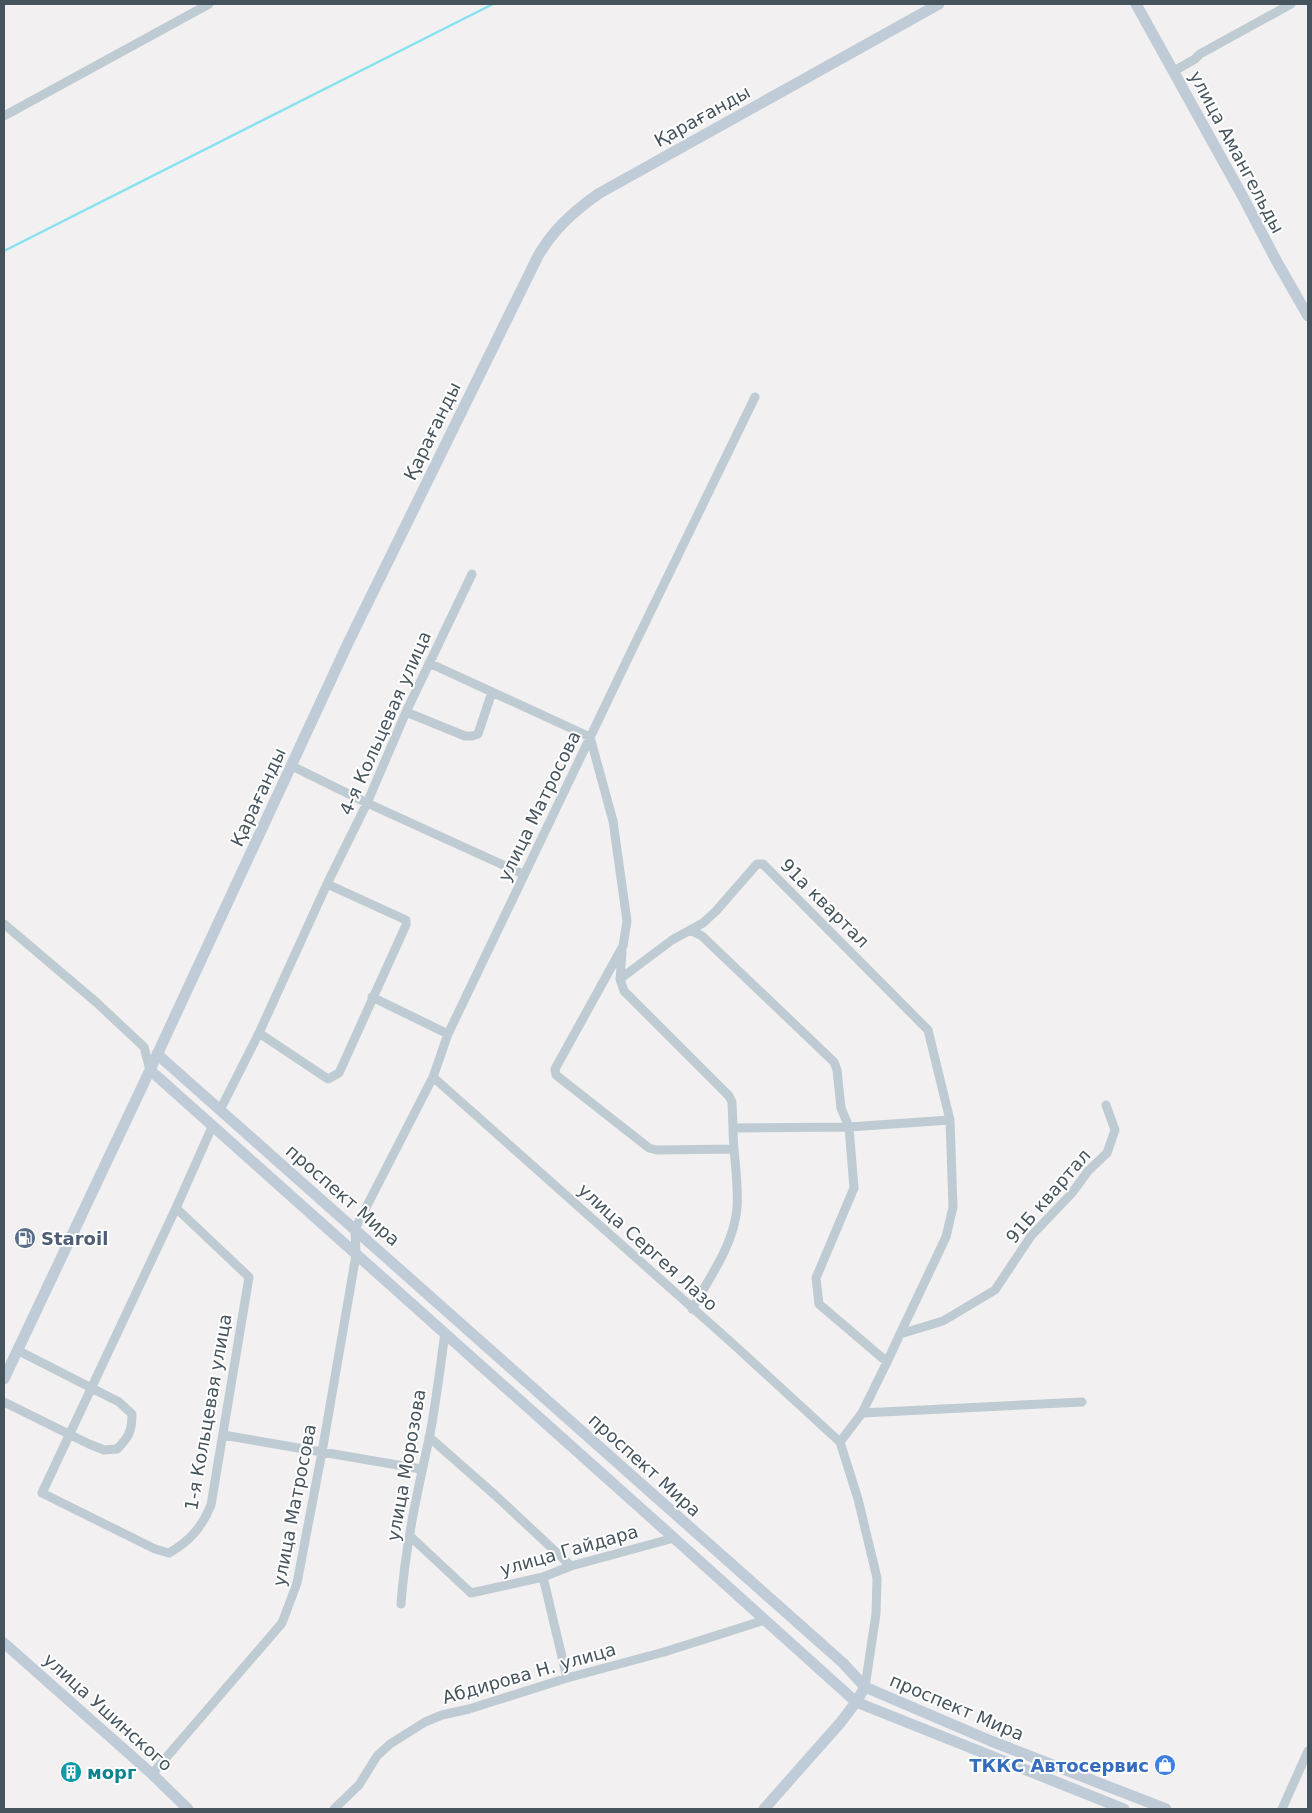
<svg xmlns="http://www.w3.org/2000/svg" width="1312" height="1813" font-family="'DejaVu Sans',sans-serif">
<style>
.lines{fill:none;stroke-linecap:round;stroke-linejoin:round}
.stream{stroke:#86e1f1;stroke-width:2.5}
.street{stroke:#bfcbd2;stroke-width:9}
.secondary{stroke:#bfccd8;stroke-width:11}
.labels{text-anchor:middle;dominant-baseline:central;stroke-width:4;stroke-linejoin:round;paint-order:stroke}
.street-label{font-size:18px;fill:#46545e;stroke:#fff}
.service-label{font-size:18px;font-weight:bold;fill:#4e5e75;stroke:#fff;text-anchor:start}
.shop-label{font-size:18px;font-weight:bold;fill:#366cbe;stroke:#fff;text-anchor:end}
.culture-label{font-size:18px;font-weight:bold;fill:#0d838f;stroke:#fff;text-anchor:start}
</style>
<rect width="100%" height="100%" fill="#f2f0f0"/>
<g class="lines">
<!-- stream -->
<path class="stream" d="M4,251L493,4"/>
<!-- street -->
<path class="street" d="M1174,71L1195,59L1200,54L1291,4
M4,116L209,4
M429,663L590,737L613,821L627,921L623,946L555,1069L556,1075L649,1148L657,1150L733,1149
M406,712L465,736H472L478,734L492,692
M292,766L367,803L523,874
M4,924L96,1002L144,1047L150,1070
M690,930L702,936L834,1062L837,1070L841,1108L849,1127L854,1188L816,1278L819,1304L887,1362L900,1334L943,1321L995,1290L1031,1236L1072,1193L1088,1171L1107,1153L1115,1130L1106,1105
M622,952L620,979L624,991L729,1096L732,1102L733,1128
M620,979L672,940L703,923L716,911L757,864H763L928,1030L950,1120L953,1207L946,1237L900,1334
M372,997L448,1034
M259,1033L328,1079L339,1073L406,925V920L327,884
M433,1077L732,1343L840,1442L862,1413L1082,1402
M220,1110L259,1033L327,884L367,803L406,712L472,574
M176,1208L249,1277L211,1505C202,1527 190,1541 169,1553L155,1549L42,1493L176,1208L212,1127
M692,1309C709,1278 734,1245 737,1208C739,1182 733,1154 733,1128L849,1127L950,1120
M4,1402L89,1444L104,1450L117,1449C129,1437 132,1431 132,1414L119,1402L17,1350
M862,1413L887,1362
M223,1435L421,1469
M429,1437L495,1495L571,1566
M840,1442L858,1499L877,1578L876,1614L865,1687
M410,1536L471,1593L543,1577L571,1566L674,1538
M543,1577L567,1678
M401,1604C405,1548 417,1493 429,1439C436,1404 440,1368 445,1333
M152,1774L282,1623L297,1583L322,1452L356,1255L355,1229L433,1077L448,1034L630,654L755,397
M334,1809L359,1785L377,1756L390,1744L425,1722L442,1715L469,1709L567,1678L664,1652L765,1620
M1282,1809L1308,1751"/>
<!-- secondary -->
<path class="secondary" d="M1136,4L1243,197L1277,262L1308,316
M157,1054L843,1663L865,1687L991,1741L1166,1809
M150,1070L674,1538L856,1702L1124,1809
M4,1379L150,1070L349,641L538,256C553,230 573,212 598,194L939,4
M4,1643L152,1774L188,1809
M764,1809L841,1722L856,1702L865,1687"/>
</g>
<!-- icons -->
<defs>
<g id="fuel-disc" transform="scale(1.125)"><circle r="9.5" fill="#5c6f8a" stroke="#fff"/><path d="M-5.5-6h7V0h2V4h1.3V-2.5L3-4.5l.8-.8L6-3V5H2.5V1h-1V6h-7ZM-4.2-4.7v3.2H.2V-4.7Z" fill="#fff"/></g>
<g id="shop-disc" transform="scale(1.125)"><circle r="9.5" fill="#3f7fe0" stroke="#fff"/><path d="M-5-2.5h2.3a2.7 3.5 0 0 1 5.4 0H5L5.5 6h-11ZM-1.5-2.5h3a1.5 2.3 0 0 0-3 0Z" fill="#fff"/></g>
<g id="building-disc" transform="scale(1.125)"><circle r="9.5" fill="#0f9aa8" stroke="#fff"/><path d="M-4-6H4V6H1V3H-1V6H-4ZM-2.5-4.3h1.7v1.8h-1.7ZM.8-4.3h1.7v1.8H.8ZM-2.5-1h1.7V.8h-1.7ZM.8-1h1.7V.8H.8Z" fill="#fff"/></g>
</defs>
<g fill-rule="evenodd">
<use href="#fuel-disc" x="25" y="1238"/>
<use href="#shop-disc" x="1165" y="1765"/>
<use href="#building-disc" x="71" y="1772"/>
</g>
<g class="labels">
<!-- street labels -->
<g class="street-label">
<text transform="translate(702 116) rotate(-29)">Қарағанды</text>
<text transform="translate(1237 152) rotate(62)">улица Амангельды</text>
<text transform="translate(432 431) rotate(-64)">Қарағанды</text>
<text transform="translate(385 723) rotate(-66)">4-я Кольцевая улица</text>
<text transform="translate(258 797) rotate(-65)">Қарағанды</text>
<text transform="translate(539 806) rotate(-64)">улица Матросова</text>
<text transform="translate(825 903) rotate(45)">91а квартал</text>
<text transform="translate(343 1195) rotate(41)">проспект Мира</text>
<text transform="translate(1048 1196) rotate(-49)">91Б квартал</text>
<text transform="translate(648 1247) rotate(42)">улица Сергея Лазо</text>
<text transform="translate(208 1412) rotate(-80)">1-я Кольцевая улица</text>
<text transform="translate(406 1465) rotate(-80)">улица Морозова</text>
<text transform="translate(645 1465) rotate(42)">проспект Мира</text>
<text transform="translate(294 1505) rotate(-79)">улица Матросова</text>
<text transform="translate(569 1550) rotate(-16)">улица Гайдара</text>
<text transform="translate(529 1673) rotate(-16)">Абдирова Н. улица</text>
<text transform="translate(957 1707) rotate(23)">проспект Мира</text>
<text transform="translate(108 1712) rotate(42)">улица Ушинского</text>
</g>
<!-- service labels -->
<g class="service-label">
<text x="41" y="1238">Staroil</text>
</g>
<!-- shop labels -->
<g class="shop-label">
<text x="1149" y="1765">ТККС Автосервис</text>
</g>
<!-- culture labels -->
<g class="culture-label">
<text x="87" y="1772">морг</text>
</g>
</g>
<!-- border -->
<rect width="1312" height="1813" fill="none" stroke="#46545e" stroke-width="10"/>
</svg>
